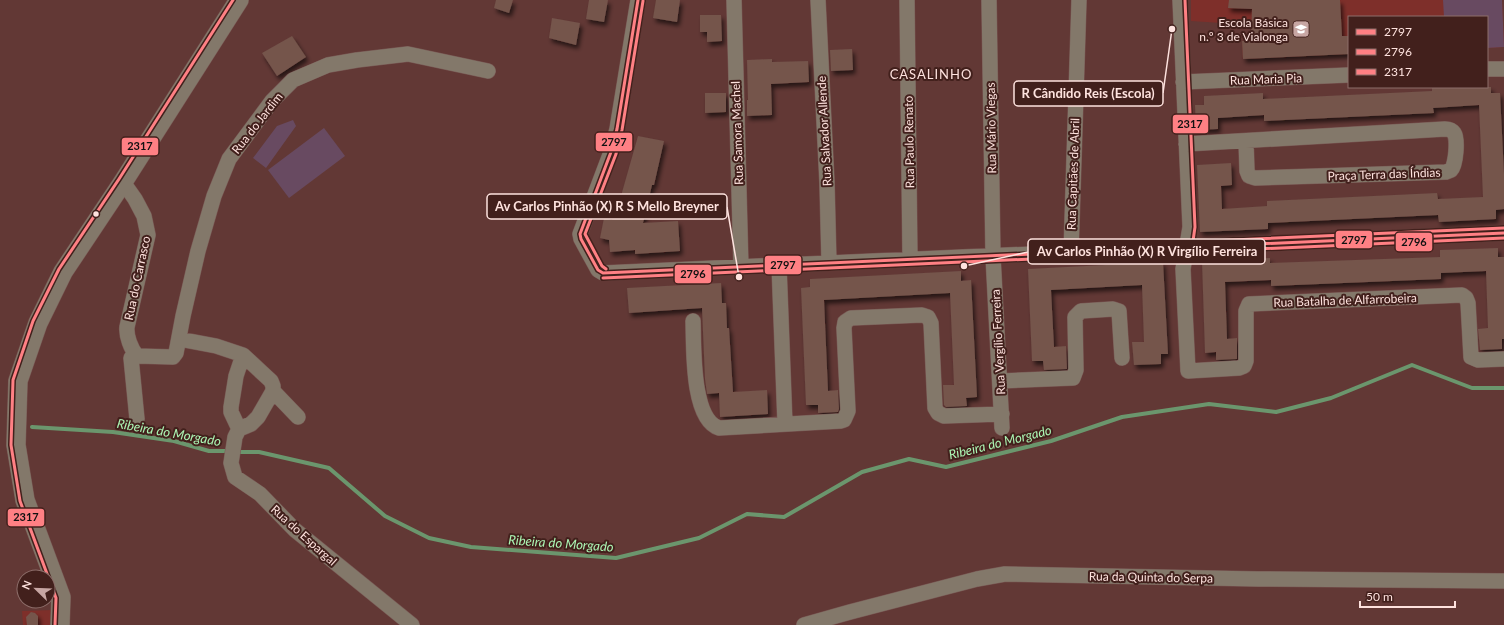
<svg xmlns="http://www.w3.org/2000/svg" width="1504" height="625" font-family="Lato,sans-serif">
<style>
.built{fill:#7e2f2a}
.green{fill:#684a61}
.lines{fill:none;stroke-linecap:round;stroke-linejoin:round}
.stream{stroke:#6b966d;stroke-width:4}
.building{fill:#74544b;filter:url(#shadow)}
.minor-casing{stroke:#785753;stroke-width:16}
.tertiary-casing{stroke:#785753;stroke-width:20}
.minor{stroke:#83786a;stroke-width:15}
.tertiary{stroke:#83786a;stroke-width:19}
.bus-1-casing{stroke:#42201c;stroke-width:6}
.bus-2-casing{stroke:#42201c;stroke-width:6}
.bus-3-casing{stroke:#42201c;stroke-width:6}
.bus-1{stroke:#ff8084;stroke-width:3}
.bus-2{stroke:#ff8084;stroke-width:3}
.bus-3{stroke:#ff8084;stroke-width:3}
.bus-dot{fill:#fee2de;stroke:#42201c;stroke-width:1.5}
.labels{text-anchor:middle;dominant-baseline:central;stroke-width:4;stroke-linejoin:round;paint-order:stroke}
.poi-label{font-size:12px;fill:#fee2de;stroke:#42201c;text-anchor:end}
.street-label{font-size:12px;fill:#fee2de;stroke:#42201c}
.neighbourhood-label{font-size:13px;letter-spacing:1px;fill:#fee2de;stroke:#42201c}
.water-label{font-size:13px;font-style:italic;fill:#acf6b4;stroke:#42201c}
.leader{fill:none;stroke:#fee2de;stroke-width:1.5}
.callout-dot{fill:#fee2de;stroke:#42201c;stroke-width:1.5}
.callout{fill:#42201c;stroke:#fee2de;stroke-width:1.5}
.callout-label{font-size:13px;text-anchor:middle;font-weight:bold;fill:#fee2de}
.line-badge{stroke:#42201c;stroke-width:1.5}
.pale-badge-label{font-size:11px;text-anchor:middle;font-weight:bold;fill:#111}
</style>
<defs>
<filter id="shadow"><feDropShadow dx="2.5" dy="4" stdDeviation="2" flood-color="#0009"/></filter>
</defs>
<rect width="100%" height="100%" fill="#623835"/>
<!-- built -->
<path class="built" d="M1191,0H1502L1504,47L1487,48V17H1349V54L1243,59L1242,41L1252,40V25L1191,21Z
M53,610V625H23L22,611Z"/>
<!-- green -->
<path class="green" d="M1443,0H1502L1504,47L1487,48V17H1444Z
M293,120L296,126L266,168L253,158L277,126Z
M324,128L345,156L289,198L268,170Z"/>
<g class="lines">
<!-- stream -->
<path class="stream" d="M32,427L113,432L174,441L209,451H229
M236,452H259L329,468L385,516L429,538L471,547L616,558L699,538L747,514L784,517L862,472L909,459L946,467L1051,441L1122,417L1209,404L1276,412L1331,398L1412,365L1472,388H1504"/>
</g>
<!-- building -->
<path class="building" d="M496,0H513L509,13L494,8Z
M589,0H608L604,22L586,19Z
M656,0H680L677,22L653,18Z
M1229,0H1340L1342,36H1349V54L1243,59L1242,41H1251L1252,9L1228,8Z
M700,15H721L722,41L707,42V32H700Z
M552,18L580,23L576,45L549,38Z
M292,36L306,57L277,76L262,53Z
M852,49L853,70L831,71L830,50Z
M772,59V62L808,61L809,82L771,84L772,115L747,116V100H748L747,60Z
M1432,87H1491V93H1500L1504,174V209L1496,210V219L1439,222L1438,215L1268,223V229L1200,232L1197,165L1231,163L1232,185L1221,186L1222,209L1267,206V201L1437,193L1438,199L1483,197L1479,105L1433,108L1434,113L1264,121V115L1218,118V129L1196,130L1195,105H1204V96L1263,93V99L1432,91Z
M705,93H726V112L705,113Z
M638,136L664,141L654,185H652L643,223L678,221L680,251L635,254V250L610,252L609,240L600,238L604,218L612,220L618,196H621Z
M1498,248V257H1504V339H1502V349L1480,350L1478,329L1488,328L1486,271L1441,273V279L1271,286V280L1225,282L1227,339L1237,338V359L1216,360V352L1205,353L1202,261L1270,258V263L1440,257V250Z
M1163,262L1168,354H1161V364L1134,365L1132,342H1144L1142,285L1051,290L1054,347L1066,346L1067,369L1044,370L1043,361H1032L1028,269Z
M961,271V281L971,280L977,397L966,398L967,406L946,407L944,405L943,385H954L950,293L824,300L828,391L838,390L839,409L838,412L818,413V405H806L801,288L810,287V279Z
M721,283L722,303H726L727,328H729L733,392L767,390L768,414L720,417L719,393L707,394L705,379L702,308L629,313L627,288Z
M31,612L35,613L38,616V625H27L26,617Z"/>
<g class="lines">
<!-- minor casing -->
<g class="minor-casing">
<path id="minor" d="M638,0L617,129L611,152L580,234L581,239L598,270L603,273L1504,233
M734,0L741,267
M818,0L827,183L829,263
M907,0L910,259
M989,0L993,256L1002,428
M1180,0L1190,227L1183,269L1188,371L1239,368L1244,366L1246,361V311L1249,304L1462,295L1466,298L1468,303L1471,357L1478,360L1504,359
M1487,69H1504
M1183,82L1349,75
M1186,144L1445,129C1449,129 1452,130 1454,133C1458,139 1456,165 1451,170L1446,172L1255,178L1249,176L1247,171L1246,141
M123,182L135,199L144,216L148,235L127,327C126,336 131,349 137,356L173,357L176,353L183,316L198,251L214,196L229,159L272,101L293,80L328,65L357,60L408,54L488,71
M1071,253L1079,0
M779,265L785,424
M693,321C694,345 691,419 719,428L841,421L844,420L848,411L844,328L845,322L851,318L922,315L928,317L931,323L935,408L938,413L944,416L1002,414
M179,339L216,346L243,355L271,381L273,386V391L258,417L251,424L239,429L235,437L231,463L235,477L260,494L295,530L412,625
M131,358L137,419
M1000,381L1073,378L1076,370L1075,317L1081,311L1113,309L1119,311L1122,358
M273,391L298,417
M239,429L231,412V407L236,376L243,355
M804,625L850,612L977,579L1005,574L1258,579L1504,581"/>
</g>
<!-- tertiary casing -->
<g class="tertiary-casing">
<path id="tertiary" d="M60,625L61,597L25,500L16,445L18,381L38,323L63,272L123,182L239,0"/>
</g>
<!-- minor -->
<use href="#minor" class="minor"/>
<!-- tertiary -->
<use href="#tertiary" class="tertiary"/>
<!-- bus-1 casing -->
<g class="bus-1-casing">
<path id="bus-1" d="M603,273L1504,233
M603,273L598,270L581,239L580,234L611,152L617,129L638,0"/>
</g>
<!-- bus-2 casing -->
<g class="bus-2-casing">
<path id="bus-2" d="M606,269L602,266L585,234L616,154L622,130L643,1
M603,278L1504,238"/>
</g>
<!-- bus-3 casing -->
<g class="bus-3-casing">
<path id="bus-3" d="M1185,0L1195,227L1192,248
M1187,242L1504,228
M55,625L56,598L20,501L11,445L13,380L33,321L59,269L119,179L233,0"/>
</g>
<!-- bus-1 -->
<use href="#bus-1" class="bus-1"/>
<!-- bus-2 -->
<use href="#bus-2" class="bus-2"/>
<!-- bus-3 -->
<use href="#bus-3" class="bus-3"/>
</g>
<!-- icons -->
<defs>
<g id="school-square" transform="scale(0.9)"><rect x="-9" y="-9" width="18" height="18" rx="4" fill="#c7a6a3" stroke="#42201c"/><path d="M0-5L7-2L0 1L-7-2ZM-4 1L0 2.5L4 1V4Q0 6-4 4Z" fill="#fff"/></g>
</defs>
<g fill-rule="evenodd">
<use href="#school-square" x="1301" y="29"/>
</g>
<!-- markers -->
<circle class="bus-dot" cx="96" cy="214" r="3.5"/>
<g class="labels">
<!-- poi labels -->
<g class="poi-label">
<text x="1288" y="22">Escola Básica<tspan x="1288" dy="14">n.º 3 de Vialonga</tspan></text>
</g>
<!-- street labels -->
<g class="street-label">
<text transform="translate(1266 79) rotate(-2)">Rua Maria Pia</text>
<text transform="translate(257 123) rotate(-52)">Rua do Jardim</text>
<text transform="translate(991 128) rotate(-91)">Rua Mário Viegas</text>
<text transform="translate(824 131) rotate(-93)">Rua Salvador Allende</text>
<text transform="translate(737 133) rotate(-92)">Rua Samora Machel</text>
<text transform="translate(909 142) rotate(-91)">Rua Paulo Renato</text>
<text transform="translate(1073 174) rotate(-88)">Rua Capitães de Abril</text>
<text transform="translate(1384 174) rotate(-2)">Praça Terra das Índias</text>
<text transform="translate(137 278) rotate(-78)">Rua do Carrasco</text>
<text transform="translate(1345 300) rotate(-2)">Rua Batalha de Alfarrobeira</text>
<text transform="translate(998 342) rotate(-93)">Rua Vergílio Ferreira</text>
<text transform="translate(304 535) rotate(42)">Rua do Espargal</text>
<text transform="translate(1151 577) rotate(1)">Rua da Quinta do Serpa</text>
</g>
<!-- neighbourhood labels -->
<g class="neighbourhood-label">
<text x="931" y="74">CASALINHO</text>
</g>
<!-- water labels -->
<g class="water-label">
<text transform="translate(169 432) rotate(10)">Ribeira do Morgado</text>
<text transform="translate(1000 442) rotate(-14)">Ribeira do Morgado</text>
<text transform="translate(561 543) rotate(4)">Ribeira do Morgado</text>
</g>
</g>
<!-- callouts -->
<path class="leader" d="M1172 29L1163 93M739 277L727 207M964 266L1028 252"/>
<g class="callout-dot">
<circle cx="1172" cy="29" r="4"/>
<circle cx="739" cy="277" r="4"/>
<circle cx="964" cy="266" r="4"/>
</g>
<g class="callout">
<rect x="1014" y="81" width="149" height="25" rx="4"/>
<rect x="487" y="194" width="240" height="25" rx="4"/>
<rect x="1028" y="239" width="237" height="25" rx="4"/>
</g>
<g class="callout-label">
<text x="1088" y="98">R Cândido Reis (Escola)</text>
<text x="607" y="211">Av Carlos Pinhão (X) R S Mello Breyner</text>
<text x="1147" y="256">Av Carlos Pinhão (X) R Virgílio Ferreira</text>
</g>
<g class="line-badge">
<rect x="1172" y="114" width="37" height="20" rx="4" fill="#ff8084"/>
<rect x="595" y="132" width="38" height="20" rx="4" fill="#ff8084"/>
<rect x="121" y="137" width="38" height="19" rx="4" fill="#ff8084"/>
<rect x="1335" y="230" width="38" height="19" rx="4" fill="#ff8084"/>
<rect x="1395" y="232" width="38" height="20" rx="4" fill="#ff8084"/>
<rect x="764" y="255" width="38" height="20" rx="4" fill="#ff8084"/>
<rect x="674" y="264" width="38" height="20" rx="4" fill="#ff8084"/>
<rect x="7" y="508" width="38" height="19" rx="4" fill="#ff8084"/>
</g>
<g class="pale-badge-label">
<text x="1190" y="128">2317</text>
<text x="614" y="146">2797</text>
<text x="140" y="150">2317</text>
<text x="1354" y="244">2797</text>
<text x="1414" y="246">2796</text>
<text x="783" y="269">2797</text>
<text x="693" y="278">2796</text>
<text x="26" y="521">2317</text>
</g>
<!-- legend -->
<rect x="1348" y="16" width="140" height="72" fill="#42201c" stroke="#8d6e6a"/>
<rect x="1356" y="29" width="20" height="6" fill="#ff8084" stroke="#8d6e6a"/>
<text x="1384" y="36" font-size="12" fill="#fee2de">2797</text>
<rect x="1356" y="49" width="20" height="6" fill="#ff8084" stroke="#8d6e6a"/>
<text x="1384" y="56" font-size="12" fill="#fee2de">2796</text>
<rect x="1356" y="69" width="20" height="6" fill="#ff8084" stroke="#8d6e6a"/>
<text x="1384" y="76" font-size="12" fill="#fee2de">2317</text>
<!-- north arrow -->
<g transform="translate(36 589) rotate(293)"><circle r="19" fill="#42201c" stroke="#8d6e6a"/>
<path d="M0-3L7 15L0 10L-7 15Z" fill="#c7a6a3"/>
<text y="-6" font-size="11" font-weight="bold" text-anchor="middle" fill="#fee2de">N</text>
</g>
<!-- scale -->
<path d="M1360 601v6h95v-6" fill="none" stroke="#fee2de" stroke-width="2"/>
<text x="1366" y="601" font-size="12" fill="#fee2de" stroke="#42201c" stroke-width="3" paint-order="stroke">50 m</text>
</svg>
